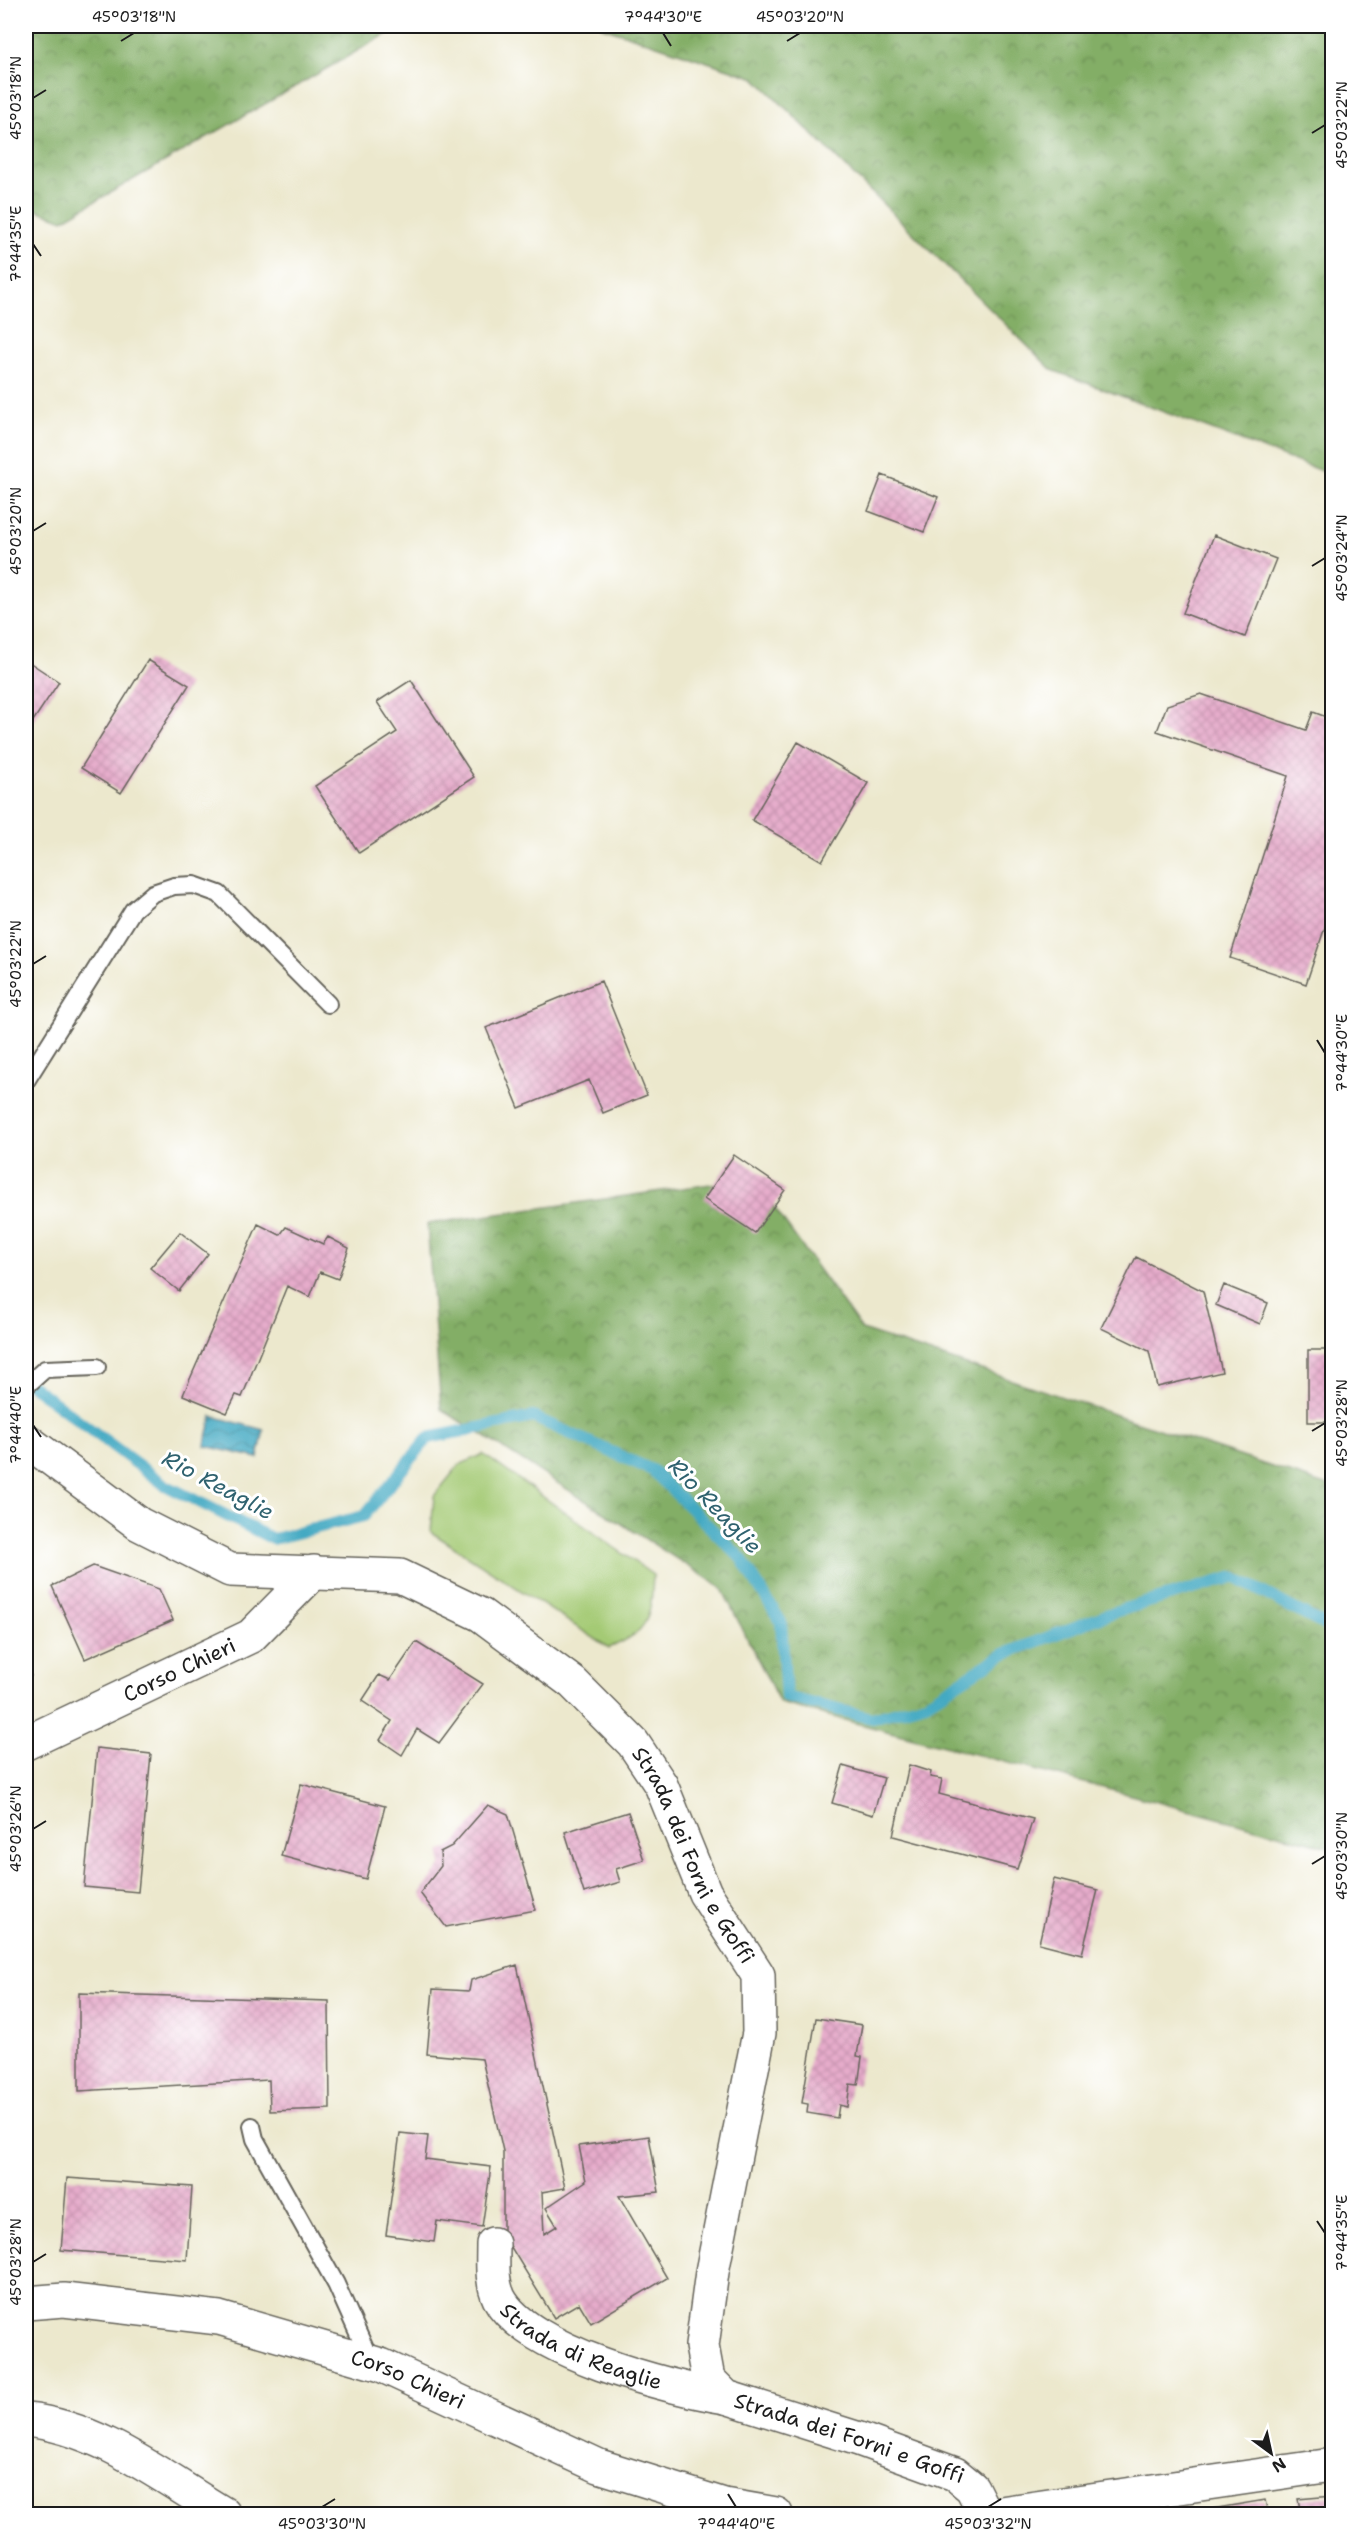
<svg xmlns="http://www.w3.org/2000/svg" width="1358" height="2540" font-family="'Shantell Sans',sans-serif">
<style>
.forest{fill:url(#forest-crowns);stroke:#506541;stroke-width:1.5}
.pitch{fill:#a4ca74;stroke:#607348;stroke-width:1.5}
.water{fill:url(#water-waves);stroke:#2f626f;stroke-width:1.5}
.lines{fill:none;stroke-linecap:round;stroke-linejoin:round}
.stream{stroke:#42a9c2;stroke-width:12}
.building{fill:url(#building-cross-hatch)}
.lane-casing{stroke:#65635a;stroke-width:20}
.street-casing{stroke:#65635a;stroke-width:36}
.secondary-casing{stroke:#65635a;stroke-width:36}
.lane{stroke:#fff;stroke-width:16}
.street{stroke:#fff;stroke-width:33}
.secondary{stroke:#fff;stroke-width:33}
.ticks{fill:none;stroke:#1c1c1c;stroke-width:2}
.labels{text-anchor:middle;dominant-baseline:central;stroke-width:6;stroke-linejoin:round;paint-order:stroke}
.street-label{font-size:21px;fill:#1c1c1c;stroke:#fff}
.water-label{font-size:22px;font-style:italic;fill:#2f626f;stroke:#fff}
.neatline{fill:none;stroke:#1c1c1c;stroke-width:2}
.ticks-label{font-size:15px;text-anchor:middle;fill:#1c1c1c}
</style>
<defs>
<pattern id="forest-crowns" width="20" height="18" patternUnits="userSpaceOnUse" patternTransform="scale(1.5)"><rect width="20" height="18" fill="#83ae66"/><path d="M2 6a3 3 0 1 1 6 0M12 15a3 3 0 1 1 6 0" fill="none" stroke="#6a8d53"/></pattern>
<pattern id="water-waves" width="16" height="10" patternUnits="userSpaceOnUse" patternTransform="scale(1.5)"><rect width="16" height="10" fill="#42a9c2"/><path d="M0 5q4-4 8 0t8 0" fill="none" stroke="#36899d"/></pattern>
<pattern id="building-cross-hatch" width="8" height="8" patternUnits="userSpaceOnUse" patternTransform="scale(1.5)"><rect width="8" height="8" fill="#e6accb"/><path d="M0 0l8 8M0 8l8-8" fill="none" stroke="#c593ae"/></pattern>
</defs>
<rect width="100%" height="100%" fill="#fff"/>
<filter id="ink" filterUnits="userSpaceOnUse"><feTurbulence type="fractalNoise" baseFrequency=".0167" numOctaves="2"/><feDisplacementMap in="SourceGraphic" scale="12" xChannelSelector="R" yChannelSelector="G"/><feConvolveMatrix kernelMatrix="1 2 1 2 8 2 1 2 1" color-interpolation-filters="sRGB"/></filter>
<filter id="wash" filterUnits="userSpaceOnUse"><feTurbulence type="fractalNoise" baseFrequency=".008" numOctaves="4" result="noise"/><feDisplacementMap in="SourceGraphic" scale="24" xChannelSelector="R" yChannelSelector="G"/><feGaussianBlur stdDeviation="1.35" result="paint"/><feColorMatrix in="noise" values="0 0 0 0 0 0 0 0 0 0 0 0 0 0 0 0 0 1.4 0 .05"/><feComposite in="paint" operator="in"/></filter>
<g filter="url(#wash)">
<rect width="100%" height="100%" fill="#ece8cd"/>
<!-- forest -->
<path class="forest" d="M26,26H401L63,220L26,206Z
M600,26H1332V475L1052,370L755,78Z
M753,1178L862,1330L1332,1487V1848L780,1703L721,1587L441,1409L427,1224Z"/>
<!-- pitch -->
<path class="pitch" d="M483,1454L653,1575C651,1618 650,1631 609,1648L431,1532L434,1496L459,1465Z"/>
<!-- water -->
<path class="water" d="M212,1416L264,1430L258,1458L205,1446Z"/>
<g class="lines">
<!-- stream -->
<path class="stream" d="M26,1381L165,1485L273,1539L364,1516L428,1438L533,1417L652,1470L741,1558L781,1622L786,1697L872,1718L926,1703L1004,1654L1114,1612L1234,1577L1332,1629"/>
</g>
<g id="blocks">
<!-- building -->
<path class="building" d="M882,475L938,497L924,532L868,511Z
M1214,535L1276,559L1245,637L1183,613Z
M26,660L59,682L29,727L26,724Z
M148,660L189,685L121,793L81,768Z
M411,680L474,777L359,853L315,786L397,732L377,702Z
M1201,694L1306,730L1313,712L1332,719V906L1306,984L1230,958L1288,776L1157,731L1167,705Z
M798,742L868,783L822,861L752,820Z
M601,981L647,1095L603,1113L589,1080L519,1108L486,1028Z
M734,1155L785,1190L755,1233L704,1199Z
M258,1224L280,1235L286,1227L323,1244L328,1237L349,1248L338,1279L320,1272L310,1297L287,1286L242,1397L236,1395L227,1413L183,1395Z
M180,1232L208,1254L179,1291L150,1268Z
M1136,1257L1203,1291L1222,1372L1157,1387L1149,1351L1101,1328Z
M1224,1285L1268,1303L1260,1324L1216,1305Z
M1308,1350H1332V1422H1308Z
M93,1566L159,1589L173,1620L85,1659L52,1586Z
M416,1642L483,1684L439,1743L417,1729L402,1755L380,1740L392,1721L362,1701L379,1675L390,1680Z
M26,1665L31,1676L26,1679Z
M97,1748L151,1754L138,1892L84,1887Z
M909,1765L931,1772L930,1777L942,1779L939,1794L1033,1819L1017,1869L893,1836Z
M843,1766L884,1778L873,1815L832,1803Z
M301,1784L385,1806L366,1879L281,1856Z
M488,1805L508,1814L536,1910L446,1927L420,1893L441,1866L440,1852L452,1846Z
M628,1812L644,1860L616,1869L620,1882L584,1893L565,1832Z
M1054,1879L1098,1890L1082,1954L1039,1943Z
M517,1965L565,2188L542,2192L544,2234L557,2226L546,2208L586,2181L579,2146L649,2136L659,2192L619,2196L667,2278L591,2323L579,2303L554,2318L503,2234V2151L482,2059L427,2054L433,1989L469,1991L471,1980Z
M79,1993L329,2001L330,2109L270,2111L269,2080L79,2091Z
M816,2018L862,2025L857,2056L862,2057L858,2085L850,2084L847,2107L839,2105L837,2118L807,2113L808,2104L802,2103Z
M400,2133L428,2136L425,2159L491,2167L482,2227L437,2221L434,2242L386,2235Z
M67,2178L192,2187L187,2260L61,2250Z
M1332,2496V2514H1301L1298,2499Z
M1265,2500L1268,2514H1188V2513Z"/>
</g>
</g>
<g filter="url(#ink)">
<use href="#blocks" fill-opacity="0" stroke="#65635a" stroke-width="1.5"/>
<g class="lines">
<!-- lane casing -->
<g class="lane-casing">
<path id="lane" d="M26,1081L133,910L153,893L174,886L194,885L219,894L328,1004
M26,1386L45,1369L97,1367
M252,2126L255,2139L336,2284L371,2362"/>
</g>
<!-- street casing -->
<g class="street-casing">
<g id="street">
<path id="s1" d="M26,1440L139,1524L230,1570L400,1576L481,1615L573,1683L633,1743L661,1785L705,1893L758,1975L759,2033L712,2272L702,2346L708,2379L726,2397L859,2439L955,2474L972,2488L985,2514"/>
<path id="s2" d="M26,1743L251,1636L314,1572"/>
<path id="s3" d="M493,2244C493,2262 491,2281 499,2298C526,2351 670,2388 726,2397"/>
<path d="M26,2420C99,2427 162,2477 224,2514"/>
</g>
</g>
<!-- secondary casing -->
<g class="secondary-casing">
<g id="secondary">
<path id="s4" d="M26,2303L64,2300L219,2318L381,2365L599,2466L724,2505L776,2514"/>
<path d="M994,2514L1332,2465"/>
</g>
</g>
<!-- lane -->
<use href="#lane" class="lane"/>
<!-- street -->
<use href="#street" class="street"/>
<!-- secondary -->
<use href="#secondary" class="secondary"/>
</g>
</g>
<!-- ticks -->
<path class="ticks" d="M663,33L671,46M121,41L134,33M787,41L800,33M33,98L46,90M1312,133L1325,125M33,244L41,256M33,531L46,523M1312,566L1325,558M33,964L46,956M1317,1040L1325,1053M33,1425L41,1437M1312,1431L1325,1423M33,1829L46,1821M1312,1864L1325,1856M1317,2221L1325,2233M33,2262L46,2254M728,2494L736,2507M322,2507L335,2499M988,2507L1001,2499"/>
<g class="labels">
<!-- street labels -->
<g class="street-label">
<text stroke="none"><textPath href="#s2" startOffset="170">Corso Chieri</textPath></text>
<text stroke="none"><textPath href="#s1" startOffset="830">Strada dei Forni e Goffi</textPath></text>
<text stroke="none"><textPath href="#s3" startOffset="153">Strada di Reaglie</textPath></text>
<text stroke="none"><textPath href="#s4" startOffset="393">Corso Chieri</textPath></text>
<text stroke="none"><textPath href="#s1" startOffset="1532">Strada dei Forni e Goffi</textPath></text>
</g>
<!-- water labels -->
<g class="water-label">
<text transform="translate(218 1485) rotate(28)">Rio Reaglie</text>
<text transform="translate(715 1506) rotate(46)">Rio Reaglie</text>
</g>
</g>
<!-- margin -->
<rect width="1358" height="2540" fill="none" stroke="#fff" stroke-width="66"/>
<!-- north arrow -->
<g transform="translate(1271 2453) rotate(147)" stroke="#ffffff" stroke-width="4.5" paint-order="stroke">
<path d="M0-4.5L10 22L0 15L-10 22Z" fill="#1c1c1c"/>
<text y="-9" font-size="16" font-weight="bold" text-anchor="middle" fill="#1c1c1c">N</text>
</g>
<rect x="33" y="33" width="1292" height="2474" class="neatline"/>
<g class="ticks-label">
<text x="134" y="22">45°03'18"N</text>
<text x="663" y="22">7°44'30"E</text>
<text x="800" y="22">45°03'20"N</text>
<text transform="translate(16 98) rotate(-90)" y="5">45°03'18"N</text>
<text transform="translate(1342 125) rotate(-90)" y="5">45°03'22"N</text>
<text transform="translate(16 244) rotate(-90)" y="5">7°44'35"E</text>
<text transform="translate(16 531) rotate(-90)" y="5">45°03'20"N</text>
<text transform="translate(1342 558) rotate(-90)" y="5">45°03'24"N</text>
<text transform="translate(16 964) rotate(-90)" y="5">45°03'22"N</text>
<text transform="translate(1342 1053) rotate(-90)" y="5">7°44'30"E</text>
<text transform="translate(1342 1423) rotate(-90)" y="5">45°03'28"N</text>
<text transform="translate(16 1425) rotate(-90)" y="5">7°44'40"E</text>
<text transform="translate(16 1829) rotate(-90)" y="5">45°03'26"N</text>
<text transform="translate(1342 1856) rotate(-90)" y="5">45°03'30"N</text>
<text transform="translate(1342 2233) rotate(-90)" y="5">7°44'35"E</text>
<text transform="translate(16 2262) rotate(-90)" y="5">45°03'28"N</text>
<text x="322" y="2529">45°03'30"N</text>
<text x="736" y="2529">7°44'40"E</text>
<text x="988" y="2529">45°03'32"N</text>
</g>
</svg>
